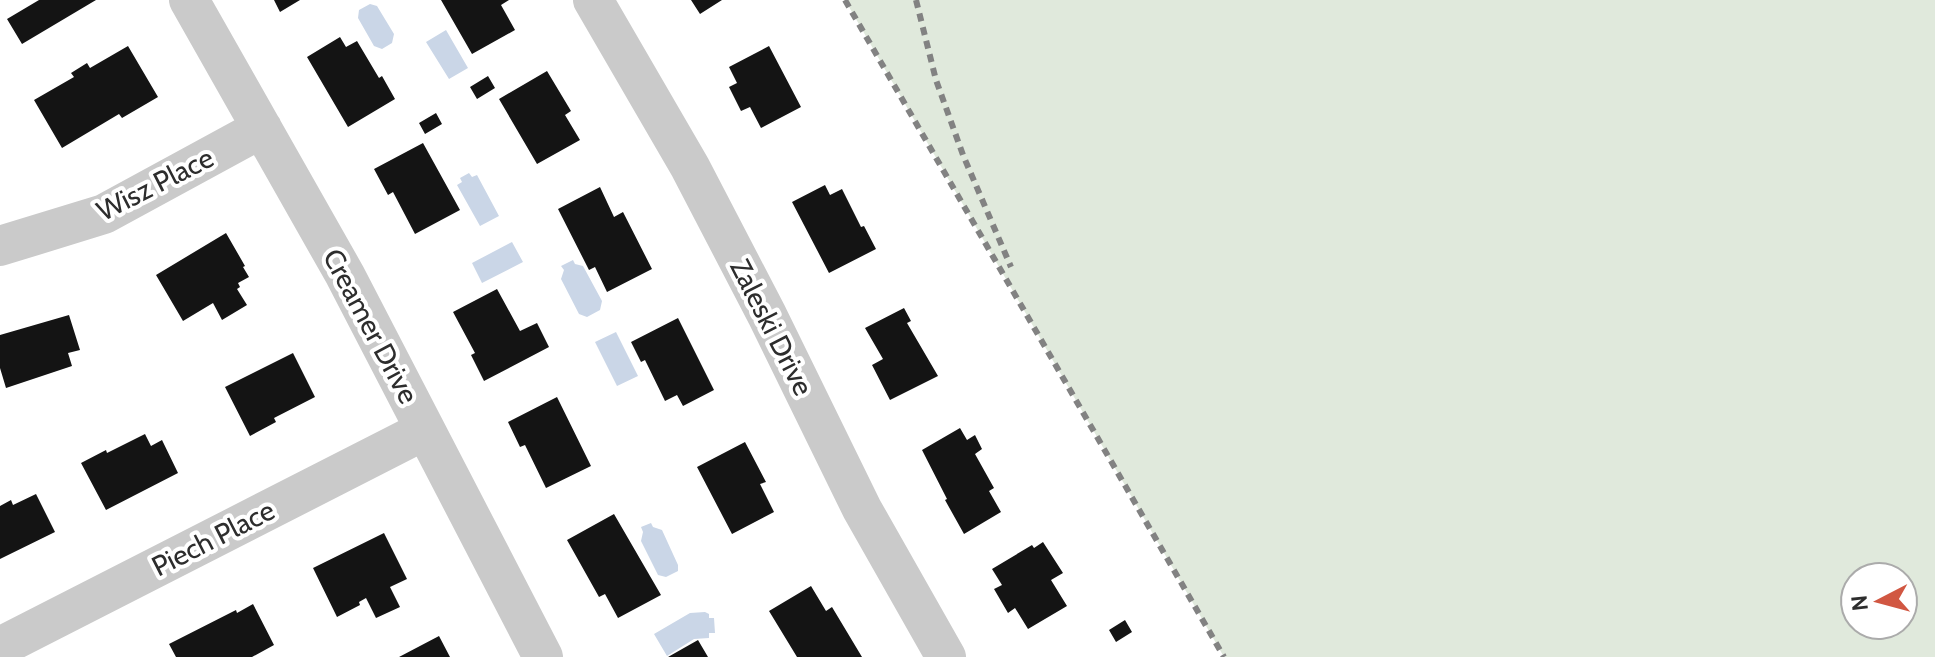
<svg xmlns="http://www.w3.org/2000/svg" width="1935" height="657" font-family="Cabin,sans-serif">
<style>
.green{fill:#e0e9dc;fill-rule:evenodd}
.water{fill:#cad6e7}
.building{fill:#141414}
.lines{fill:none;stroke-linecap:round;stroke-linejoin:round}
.minor{stroke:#cacaca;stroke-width:40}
.rail{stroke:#828282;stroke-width:6;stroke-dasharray:8 6;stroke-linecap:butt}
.labels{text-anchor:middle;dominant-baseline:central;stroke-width:8;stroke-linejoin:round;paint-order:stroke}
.street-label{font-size:28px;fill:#2d2d2d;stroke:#fff}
</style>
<rect width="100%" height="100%" fill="#fff"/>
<!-- green -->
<path class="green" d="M845,0H1935V657H1224ZM1855,577H1903V625H1855Z"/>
<!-- water -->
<path class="water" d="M370,4L377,6L394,34L392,43L382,49L374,46L358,18L359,10Z
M446,30L468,68L449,79L426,42Z
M469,173L472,177L477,175L499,216L480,226L457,185L462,182L460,178Z
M512,242L523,262L482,283L472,263Z
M573,260L575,264L583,266L602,301L600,310L587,317L579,314L561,279L564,270L561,266Z
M616,332L638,376L617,386L595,342Z
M651,523L653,527L662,530L678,565V571L666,577L658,575L641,541L643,532L641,527Z
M705,612L709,614V618H714L715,633H709V638L694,639L667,656L654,634L690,613Z"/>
<!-- building -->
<path class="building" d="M39,0H96L22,44L7,19Z
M274,0H300L280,12Z
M441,0H509L501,5L515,30L472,54Z
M691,0H722L700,14Z
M340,37L346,47L357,41L379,78L382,76L395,99L348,127L307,57Z
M128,46L158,97L122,118L119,114L62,148L34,100L74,77L71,73L87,63L90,68Z
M769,46L801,107L761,128L750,107L741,111L729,87L737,83L729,67Z
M547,71L571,111L565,115L580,140L537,164L499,99Z
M488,76L495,88L477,99L470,87Z
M436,113L442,124L425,134L419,123Z
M423,143L460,210L415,234L393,192L388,195L374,169Z
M825,185L830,195L842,189L861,227L864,226L876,249L829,273L792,202Z
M600,187L614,217L623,212L652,269L607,292L595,267L589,270L558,209Z
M226,233L245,266L243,267L249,277L238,283L240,287L237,289L247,305L222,320L213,303L183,321L156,275Z
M497,289L520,331L537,323L549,347L484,381L471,355L475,353L453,312Z
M904,308L911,321L907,323L938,376L890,400L872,365L883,359L865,328Z
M69,315L80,350L68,353L72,366L6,388L0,368V335Z
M678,318L714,390L683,406L677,395L665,401L645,360L641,362L631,342Z
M293,353L315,397L274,418L276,422L250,436L225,387Z
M557,397L591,466L546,488L525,445L520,447L508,422Z
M960,428L967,440L975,435L982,449L975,454L994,488L989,491L1001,512L964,534L945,500L947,499L922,450Z
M145,434L151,446L162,440L178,473L106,510L81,463L106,450L107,453Z
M745,442L766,482L760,484L774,512L732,534L697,467Z
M36,494L55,532L0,559V506L11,500L13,505Z
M614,514L661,595L618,618L605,594L599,597L567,540Z
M384,533L407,579L390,587L400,607L376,618L366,598L359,602L360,605L337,617L313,568Z
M1043,542L1063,573L1051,580L1067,606L1028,629L1015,608L1008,613L994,589L1002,585L992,569L1032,545L1034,548Z
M811,586L826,611L832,607L862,657H797L769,611Z
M253,604L274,645L252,657H176L169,644L236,610L237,613Z
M1125,620L1132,632L1116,642L1109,630Z
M439,636L450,657H399Z
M698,640L708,657H668Z"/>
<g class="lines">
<!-- minor -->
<path class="minor" d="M189,0L345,275L543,657
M593,0L690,167L767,315L862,509L946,657
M0,246L104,214L262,128
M0,647L425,430"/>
<!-- rail -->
<path class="rail" d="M845,0L1224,657
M916,0L936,80L963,155L1011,267"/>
</g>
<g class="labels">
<!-- street labels -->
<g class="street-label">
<text transform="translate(155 184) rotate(-27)">Wisz Place</text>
<text transform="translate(371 326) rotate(62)">Creamer Drive</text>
<text transform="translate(772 327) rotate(63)">Zaleski Drive</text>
<text transform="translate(213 538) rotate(-27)">Piech Place</text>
</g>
</g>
<!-- north arrow -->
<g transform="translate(1879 601) rotate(264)"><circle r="38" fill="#ffffff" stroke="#ababab" stroke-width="2"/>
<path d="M0-6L14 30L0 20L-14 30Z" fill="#d15742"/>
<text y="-12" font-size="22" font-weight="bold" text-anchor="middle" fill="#2d2d2d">N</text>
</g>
</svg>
